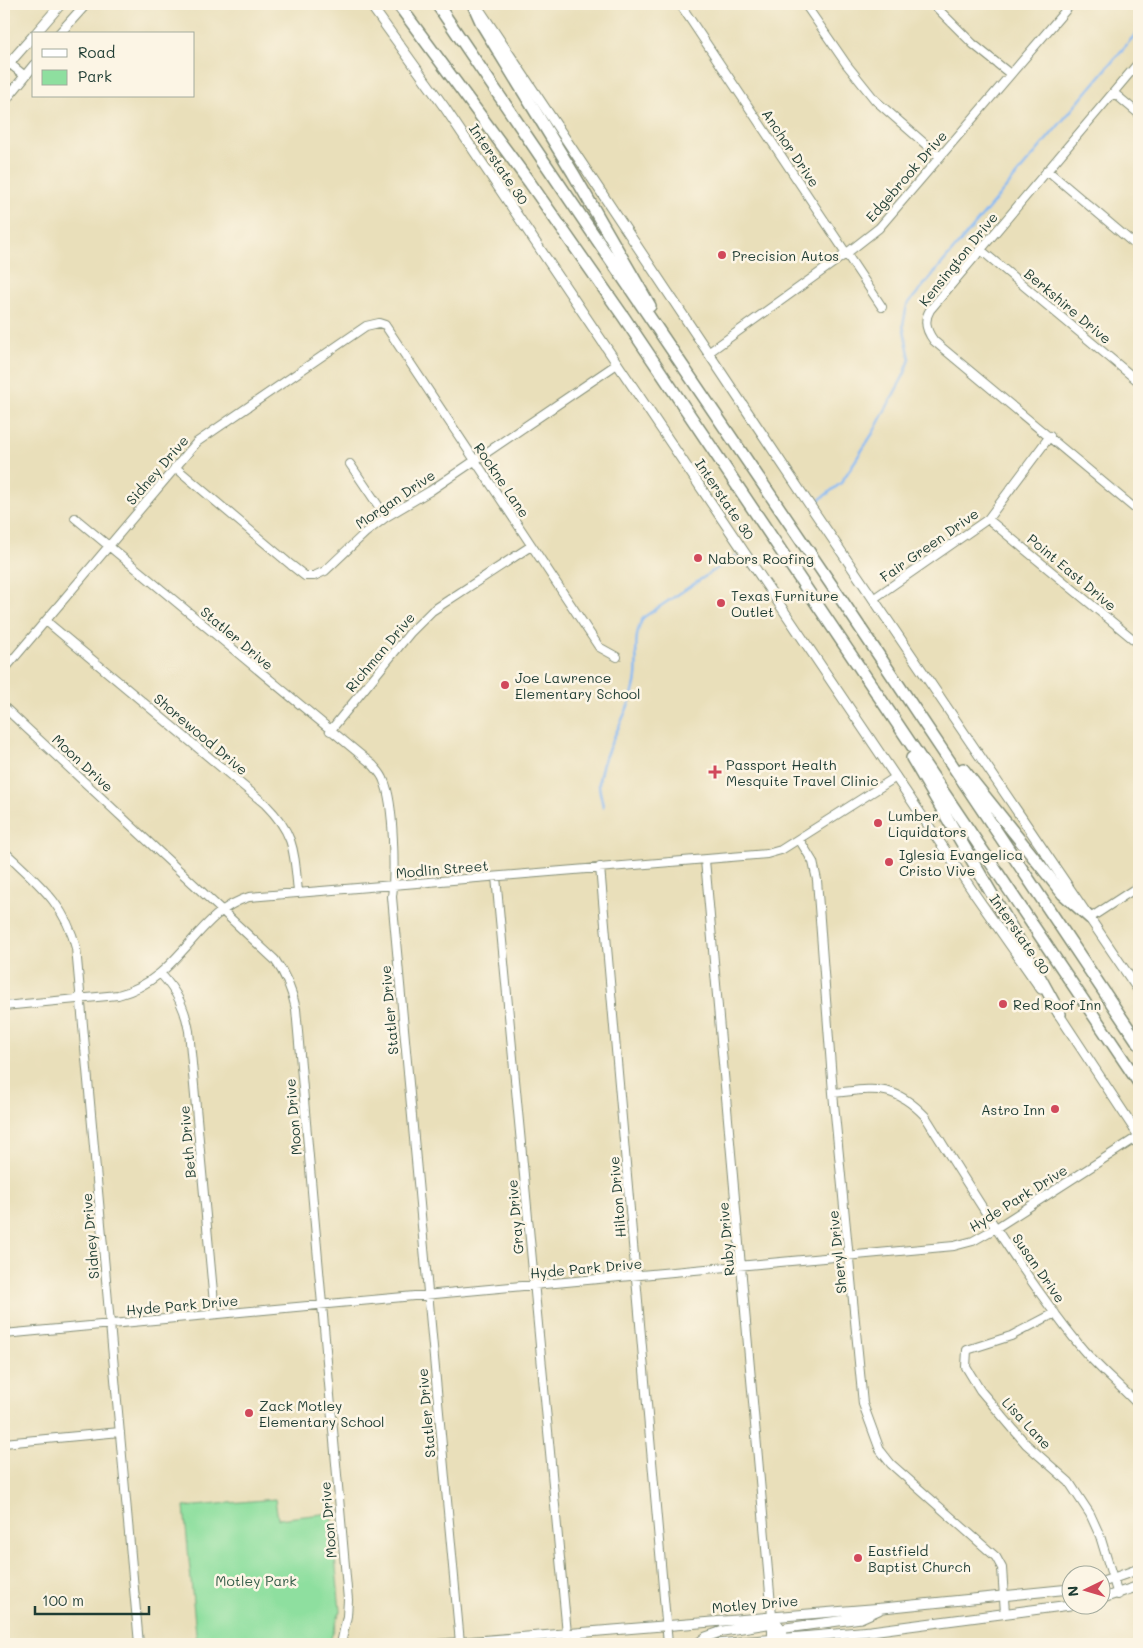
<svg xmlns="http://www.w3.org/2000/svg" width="1143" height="1648" font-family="Mali,sans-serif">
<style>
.green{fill:#8edf9f;stroke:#568e6a}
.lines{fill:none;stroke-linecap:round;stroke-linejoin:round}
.stream{stroke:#87baf4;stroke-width:2.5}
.minor-casing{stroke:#848e77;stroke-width:10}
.major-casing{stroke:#848e77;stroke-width:11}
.highway-casing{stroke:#848e77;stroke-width:14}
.minor{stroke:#fff;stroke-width:8}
.major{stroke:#fff;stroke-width:9}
.highway{stroke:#fff;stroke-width:11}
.poi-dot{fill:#d1495b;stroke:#fcf5e5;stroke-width:2}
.labels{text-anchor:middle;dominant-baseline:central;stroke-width:5;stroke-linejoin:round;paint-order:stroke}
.street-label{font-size:14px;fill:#1f3d34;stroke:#fcf5e5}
.poi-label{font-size:14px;fill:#1f3d34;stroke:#fcf5e5;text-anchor:start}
.park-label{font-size:14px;fill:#355d49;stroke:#fcf5e5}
</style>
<rect width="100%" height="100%" fill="#fcf5e5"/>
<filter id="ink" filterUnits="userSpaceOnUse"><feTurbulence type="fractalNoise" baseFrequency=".02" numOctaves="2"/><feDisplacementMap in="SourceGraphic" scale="10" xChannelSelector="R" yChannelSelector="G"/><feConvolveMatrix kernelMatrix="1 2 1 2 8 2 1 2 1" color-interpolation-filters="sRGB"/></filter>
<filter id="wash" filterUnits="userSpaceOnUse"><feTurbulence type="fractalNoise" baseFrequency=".0096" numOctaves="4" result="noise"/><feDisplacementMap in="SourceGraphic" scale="20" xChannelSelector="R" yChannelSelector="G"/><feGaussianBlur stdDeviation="1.12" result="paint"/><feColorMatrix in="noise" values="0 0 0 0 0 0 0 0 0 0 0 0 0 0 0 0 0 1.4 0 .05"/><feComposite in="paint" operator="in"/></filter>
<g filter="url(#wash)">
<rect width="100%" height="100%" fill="#e9dfba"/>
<!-- green -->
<path class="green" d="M275,1499L278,1519L331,1513L340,1611L329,1644H197L184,1507Z"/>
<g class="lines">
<!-- stream -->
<path class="stream" d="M818,501L841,483L873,433L904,375L910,359L903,325L907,305L1139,30
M603,807C602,799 599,791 599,784C600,752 632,713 636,677C638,657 632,634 644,617L736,556"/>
</g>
</g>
<g filter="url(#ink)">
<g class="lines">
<!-- minor casing -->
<g class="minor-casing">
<path id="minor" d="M680,4L882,307
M805,4L847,65L875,100L940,157
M933,4L973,44L1009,73
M4,59L25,76
M1139,62L930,310C923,321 927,332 934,341L1139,512
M1114,93L1139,114
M1047,170L1139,248
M981,250L1139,382
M708,353L847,253L879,228L1071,4
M350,464L386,517
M175,467L291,565L305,576H314L325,571L365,533L386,517L430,491L617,364
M75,518L373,765C377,770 382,774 384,781C394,803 395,872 392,897L460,1643
M988,519L1139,644
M873,599L988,519L1050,436
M46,621L265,804C295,834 294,851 298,892
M4,670L197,442L366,326L379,323L385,325L599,647L617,657
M4,707L275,960C286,975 292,990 296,1009L348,1600L347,1616L341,1644
M330,731L410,633L432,611L531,546
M799,839L813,862L817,880L833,1093L863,1404L880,1450L891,1464L996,1557L1002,1568L1005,1613
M4,851C36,882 65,903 76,948L139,1644
M705,860L772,1616V1644
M600,867L668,1644
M496,877L568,1644
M1090,918L1139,886
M161,974C177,992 185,1008 189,1031L215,1314
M4,1006L118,995C181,979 195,913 249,897L767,854L781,850L896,777
M833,1093C875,1089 893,1083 925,1116C974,1194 1022,1274 1080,1346C1098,1368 1120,1385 1139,1406
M4,1312L6,1334
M1055,1313L1011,1336L967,1350L966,1367L980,1390L1026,1444L1069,1482L1090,1514L1100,1536L1118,1595
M4,1334L954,1246L973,1241L996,1228L1139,1136
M4,1443L120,1432
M772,1616L782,1629L784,1644"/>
</g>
<!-- major casing -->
<g class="major-casing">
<path id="major" d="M370,4L445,108L976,896L1041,989
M481,12L811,507L1139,991
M35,34L61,4
M59,34L86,4
M4,69L34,35
M4,102L34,65
M1056,1010L1139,1136
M1100,1583L1139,1569
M1100,1599L1139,1586
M772,1639L775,1633L786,1628L861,1618L879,1610
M441,1644L883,1608L1070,1589
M697,1644L706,1637L723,1631L767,1624L772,1616
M717,1644L871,1631L1070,1605"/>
</g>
<!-- highway casing -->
<g class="highway-casing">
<path id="highway" d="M398,4L530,183L623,316L1139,1083
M437,4L843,602L1139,1044
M473,4L483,26L573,173L650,306
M912,758L1027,954L1060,1014
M963,769L1063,894L1090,918"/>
</g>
<!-- minor -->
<use href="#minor" class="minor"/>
<!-- major -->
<use href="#major" class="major"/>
<!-- highway -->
<use href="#highway" class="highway"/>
</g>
</g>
<!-- markers -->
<g class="poi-dot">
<circle cx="722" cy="255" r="5"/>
<circle cx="698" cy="558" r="5"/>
<circle cx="721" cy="603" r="5"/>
<circle cx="505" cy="685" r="5"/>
<path d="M712.5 764.5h5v5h5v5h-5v5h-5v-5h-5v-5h5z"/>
<circle cx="878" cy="823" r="5"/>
<circle cx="889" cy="862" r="5"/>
<circle cx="1003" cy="1004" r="5"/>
<circle cx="1055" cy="1109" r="5"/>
<circle cx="249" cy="1413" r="5"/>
<circle cx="858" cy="1558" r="5"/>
</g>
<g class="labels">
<!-- street labels -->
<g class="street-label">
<text transform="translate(791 148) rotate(56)">Anchor Drive</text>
<text transform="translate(499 164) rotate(56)">Interstate 30</text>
<text transform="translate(906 176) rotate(-49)">Edgebrook Drive</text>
<text transform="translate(958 259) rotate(-51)">Kensington Drive</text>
<text transform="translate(1068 306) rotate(40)">Berkshire Drive</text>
<text transform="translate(157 470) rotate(-49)">Sidney Drive</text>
<text transform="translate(502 480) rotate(56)">Rockne Lane</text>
<text transform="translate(395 499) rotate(-34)">Morgan Drive</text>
<text transform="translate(725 499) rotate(56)">Interstate 30</text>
<text transform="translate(929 545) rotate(-35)">Fair Green Drive</text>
<text transform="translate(1072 572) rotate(40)">Point East Drive</text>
<text transform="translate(237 638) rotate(40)">Statler Drive</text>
<text transform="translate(380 652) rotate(-50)">Richman Drive</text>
<text transform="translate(201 734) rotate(40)">Shorewood Drive</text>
<text transform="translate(83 763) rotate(43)">Moon Drive</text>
<text transform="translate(442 869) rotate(-5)">Modlin Street</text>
<text transform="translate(1020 934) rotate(55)">Interstate 30</text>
<text transform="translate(389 1010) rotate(-95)">Statler Drive</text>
<text transform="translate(293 1117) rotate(-95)">Moon Drive</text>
<text transform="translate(187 1142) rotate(-95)">Beth Drive</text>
<text transform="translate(617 1197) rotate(-95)">Hilton Drive</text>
<text transform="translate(1018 1198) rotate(-32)">Hyde Park Drive</text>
<text transform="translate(515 1217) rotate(-95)">Gray Drive</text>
<text transform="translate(90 1236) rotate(-95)">Sidney Drive</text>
<text transform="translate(726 1239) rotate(-95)">Ruby Drive</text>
<text transform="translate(837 1252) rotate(-96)">Sheryl Drive</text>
<text transform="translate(586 1268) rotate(-5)">Hyde Park Drive</text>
<text transform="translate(1039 1268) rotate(55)">Susan Drive</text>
<text transform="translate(182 1305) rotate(-5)">Hyde Park Drive</text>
<text transform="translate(426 1413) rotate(-95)">Statler Drive</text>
<text transform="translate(1027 1423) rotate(47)">Lisa Lane</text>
<text transform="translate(328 1520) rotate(-95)">Moon Drive</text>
<text transform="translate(755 1604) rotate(-5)">Motley Drive</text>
</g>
<!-- poi labels -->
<g class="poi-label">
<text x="732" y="255">Precision Autos</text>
<text x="708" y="558">Nabors Roofing</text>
<text x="731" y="595">Texas Furniture<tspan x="731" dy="16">Outlet</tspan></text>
<text x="515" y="677">Joe Lawrence<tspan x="515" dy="16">Elementary School</tspan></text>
<text x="726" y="764">Passport Health<tspan x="726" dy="16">Mesquite Travel Clinic</tspan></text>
<text x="888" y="815">Lumber<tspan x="888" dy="16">Liquidators</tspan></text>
<text x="899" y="854">Iglesia Evangelica<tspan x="899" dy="16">Cristo Vive</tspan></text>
<text x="1013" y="1004">Red Roof Inn</text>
<text x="1045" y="1109" text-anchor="end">Astro Inn</text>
<text x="259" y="1405">Zack Motley<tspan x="259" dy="16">Elementary School</tspan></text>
<text x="868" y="1550">Eastfield<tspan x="868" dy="16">Baptist Church</tspan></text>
</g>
<!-- park labels -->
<g class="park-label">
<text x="256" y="1580">Motley Park</text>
</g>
</g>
<!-- margin -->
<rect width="1143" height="1648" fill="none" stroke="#fcf5e5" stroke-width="20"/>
<!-- legend -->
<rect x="32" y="32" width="162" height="65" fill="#fcf5e5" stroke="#a4ab9e"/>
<rect x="42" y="49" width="25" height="8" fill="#ffffff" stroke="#a4ab9e"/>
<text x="78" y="58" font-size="15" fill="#1f3d34">Road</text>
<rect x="42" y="70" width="25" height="15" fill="#8edf9f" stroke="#a4ab9e"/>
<text x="78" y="82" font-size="15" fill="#1f3d34">Park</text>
<!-- north arrow -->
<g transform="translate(1086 1590) rotate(265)"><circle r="24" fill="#fcf5e5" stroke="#a4ab9e"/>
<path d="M0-4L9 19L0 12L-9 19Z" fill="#d1495b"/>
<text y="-8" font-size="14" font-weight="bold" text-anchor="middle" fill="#1f3d34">N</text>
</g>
<!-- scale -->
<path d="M35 1606v8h114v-8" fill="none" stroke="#1f3d34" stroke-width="2.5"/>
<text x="42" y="1606" font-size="15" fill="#1f3d34" stroke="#fcf5e5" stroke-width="4" paint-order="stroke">100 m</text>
</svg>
